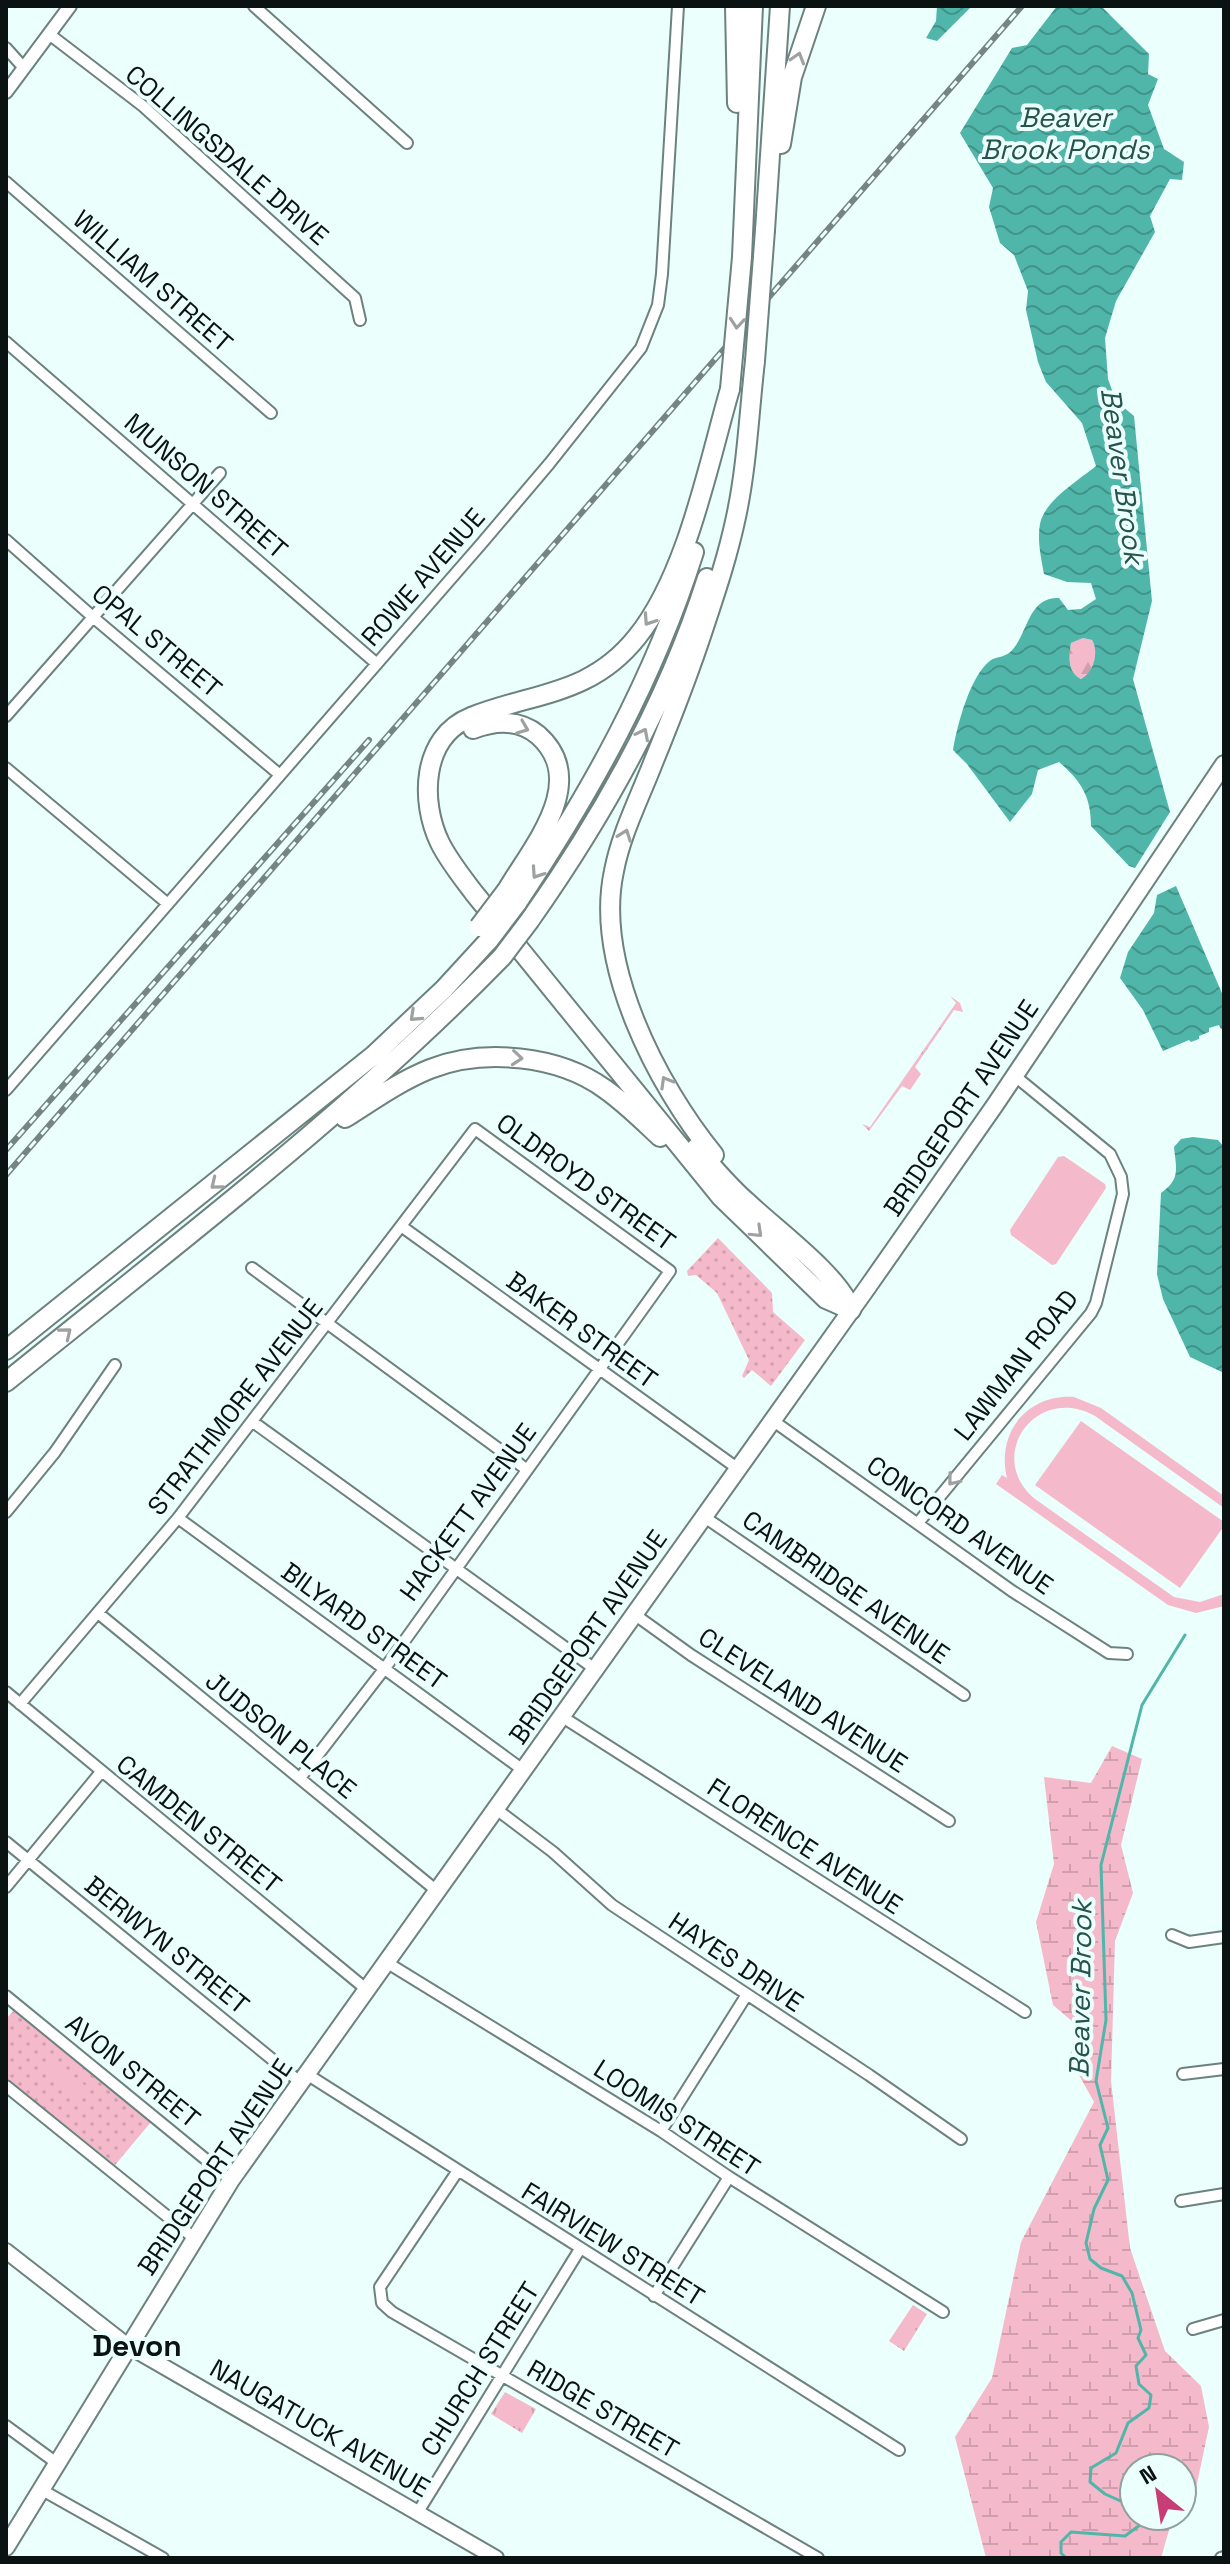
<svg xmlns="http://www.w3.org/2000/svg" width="1230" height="2564" font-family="'Space Grotesk',sans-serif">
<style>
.grass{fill:url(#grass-tufts)}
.forest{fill:url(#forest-firs)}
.wetland{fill:url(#wetland-marsh)}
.park{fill:url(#park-dots)}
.pitch{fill:#f4b9ca}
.water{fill:url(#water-waves);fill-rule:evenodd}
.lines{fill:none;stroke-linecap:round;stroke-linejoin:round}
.stream{stroke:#50b6aa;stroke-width:3}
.minor-casing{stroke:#6c827f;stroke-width:14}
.tertiary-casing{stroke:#6c827f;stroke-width:16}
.secondary-casing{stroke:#6c827f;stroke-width:18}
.primary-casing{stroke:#6c827f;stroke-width:20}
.motorway-casing{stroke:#6c827f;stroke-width:22}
.minor{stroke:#fff;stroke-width:10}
.tertiary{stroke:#fff;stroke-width:12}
.secondary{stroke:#fff;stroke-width:14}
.primary{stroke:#fff;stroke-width:16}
.motorway{stroke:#fff;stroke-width:18}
.rail-casing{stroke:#768482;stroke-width:6}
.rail{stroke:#ebfffc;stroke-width:3;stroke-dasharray:9;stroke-linecap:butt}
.motorway-bridge-casing{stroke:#6c827f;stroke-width:22;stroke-linecap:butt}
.motorway-bridge{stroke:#fff;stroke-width:18}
.oneway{stroke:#9da1a0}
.labels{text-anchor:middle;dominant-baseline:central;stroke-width:8;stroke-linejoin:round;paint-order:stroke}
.street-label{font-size:26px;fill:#0b1312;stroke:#ebfffc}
.water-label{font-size:28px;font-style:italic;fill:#26534d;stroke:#ebfffc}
.quarter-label{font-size:30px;font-weight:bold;fill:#0b1312;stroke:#ebfffc}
</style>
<defs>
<pattern id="grass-tufts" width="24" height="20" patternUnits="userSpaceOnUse" patternTransform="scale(2)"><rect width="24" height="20" fill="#f4b9ca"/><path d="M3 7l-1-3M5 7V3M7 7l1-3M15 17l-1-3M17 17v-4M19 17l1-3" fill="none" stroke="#d09eac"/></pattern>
<pattern id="forest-firs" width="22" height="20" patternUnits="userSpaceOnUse" patternTransform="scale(2)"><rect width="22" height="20" fill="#f4b9ca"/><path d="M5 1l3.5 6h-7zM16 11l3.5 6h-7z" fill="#d09eac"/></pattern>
<pattern id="wetland-marsh" width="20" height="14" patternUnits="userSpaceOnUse" patternTransform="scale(2)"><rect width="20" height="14" fill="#f4b9ca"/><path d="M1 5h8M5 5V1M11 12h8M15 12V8" fill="none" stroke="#d09eac"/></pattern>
<pattern id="park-dots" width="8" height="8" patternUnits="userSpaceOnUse" patternTransform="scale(2)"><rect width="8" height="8" fill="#f4b9ca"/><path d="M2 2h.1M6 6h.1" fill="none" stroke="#d09eac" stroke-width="1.8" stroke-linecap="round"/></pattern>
<pattern id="water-waves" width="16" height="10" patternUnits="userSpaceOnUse" patternTransform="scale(2)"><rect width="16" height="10" fill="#50b6aa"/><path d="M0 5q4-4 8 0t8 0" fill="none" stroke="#419389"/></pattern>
</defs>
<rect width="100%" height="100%" fill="#ebfffc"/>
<!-- grass -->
<path class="grass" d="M950,996L960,1003L963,1012L954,1010L915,1067L921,1074L910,1090L902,1086L869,1131L862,1124L870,1127L956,1003Z
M913,2305L927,2314L904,2351L889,2341Z
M505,2392L536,2409L522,2433L491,2414Z"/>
<!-- forest -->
<path class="forest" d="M1083,638L1092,640C1099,651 1094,673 1082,679C1067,673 1069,657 1071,643Z"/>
<!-- wetland -->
<path class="wetland" d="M1112,1746L1142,1759L1121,1845L1133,1893L1115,1941L1111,2081L1130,2248L1165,2351L1201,2386L1209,2427L1196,2488L1182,2504V2468H1134V2516H1173L1161,2558H986L955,2437L992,2378L1021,2242L1094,2102L1069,2057L1081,2029L1053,2005L1036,1922L1054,1864L1044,1777L1091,1783Z"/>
<!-- park -->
<path class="park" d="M718,1238L772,1293L773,1312L805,1340L771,1386L752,1370L744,1378L742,1376L749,1360L717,1293L696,1275L688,1276L687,1271Z
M16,2008L151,2122L115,2165L6,2078V2019Z"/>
<!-- pitch -->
<path class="pitch" d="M1064,1156L1105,1184L1106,1188L1056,1264L1052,1265L1011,1235L1010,1230L1058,1157Z
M1074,1397L1101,1408L1224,1496V1508L1095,1416C1036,1383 984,1457 1035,1499L1174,1597L1200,1602L1224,1594V1606L1196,1613L1168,1605L996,1484L1002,1475L1007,1478C996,1433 1027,1394 1074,1397Z
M1081,1421L1224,1522V1526L1180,1588L1035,1485Z
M51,2059L87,2087L78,2099L42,2071Z"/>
<!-- water -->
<path class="water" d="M937,6H972L937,41L926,38L936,21Z
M1057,6L1102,7L1149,54L1148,74L1158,79L1148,105L1164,149L1184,162L1182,180L1170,179L1150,216L1155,232L1116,301L1105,338L1108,379L1116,401L1134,416L1152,601L1133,679L1170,812L1135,868L1129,866L1091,826C1091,796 1081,781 1059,762L1038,770L1032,794L1010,822L967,764L953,750C957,726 970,675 991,660C996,657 1004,657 1009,653C1029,636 1026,597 1059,598L1068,610L1081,609L1096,599L1091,583L1067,582L1044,574C1041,558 1037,540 1040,524C1044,501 1079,480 1096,466L1082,423L1046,382L1038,362L1026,310L1028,291L1014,255L1000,243L989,207L993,188L960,133L1012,48L1027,45ZM1083,638L1092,640C1099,651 1094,673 1081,679C1067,672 1069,657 1071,643Z
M1176,886L1224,998V1028L1221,1029L1219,1025L1209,1028V1032L1199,1036V1039L1191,1042L1189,1040L1163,1051L1143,1010L1120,978L1128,952L1154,913L1157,895Z
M1193,1137L1218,1140L1224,1147V1373L1190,1357L1163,1299L1157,1274L1161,1193C1181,1179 1176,1168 1174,1147L1181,1139Z"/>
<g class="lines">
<!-- stream -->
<path class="stream" d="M1134,2507L1105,2494L1090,2482L1091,2468L1116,2453L1128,2423L1149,2408L1151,2395L1139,2384L1136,2366L1146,2355L1138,2338L1141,2330L1132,2293L1122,2276L1101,2268L1090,2259L1086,2243L1094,2209L1108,2180L1100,2145L1108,2128L1096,2081L1106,2020L1101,1865L1142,1705L1185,1635
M1066,2558L1061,2553V2542L1071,2532L1125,2536L1140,2525L1141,2516"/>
<!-- minor casing -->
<g class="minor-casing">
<path id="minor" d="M254,6L407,143
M49,34L143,106L355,298L360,320
M6,48L24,68
M6,182L271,413
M6,342L377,664
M6,540L94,618L280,775
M6,716L220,473
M6,768L168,904
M6,1090L482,543L549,464L641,348L658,305L662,274L678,6
M401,1226L737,1468
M252,1268L526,1469
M772,1420L1012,1591L1109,1653L1127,1654
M253,1422L595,1669
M6,1512L55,1452L115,1365
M703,1516L964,1695
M178,1518L523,1770
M918,1523L1091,1313L1096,1303L1123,1194L1121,1177L1110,1154L1015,1076
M98,1613L437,1891
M634,1614L691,1655L949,1821
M6,1692L366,1989
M20,1704L178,1518L475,1129L670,1271L385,1668L300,1778
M561,1716L1025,2012
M496,1809L553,1852L612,1905L869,2075L961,2139
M6,1842L300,2082
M6,1887L101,1772
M1172,1935L1189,1942L1224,1937
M386,1962L661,2131L729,2177L943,2312
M6,1996L231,2180
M305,2073L899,2450
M1183,2074L1224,2069
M6,2086L194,2238
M661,2131L746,1996
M457,2172L380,2287L382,2303L392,2312L818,2558
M1181,2201L1224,2194
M654,2296L729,2177
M1193,2329L1224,2320
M6,2426L58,2464
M42,2490L163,2558
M418,2512L580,2249
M1221,2558L1224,2557"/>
</g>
<!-- tertiary casing -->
<g class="tertiary-casing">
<path id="tertiary" d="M6,92L70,6"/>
</g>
<!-- secondary casing -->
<g class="secondary-casing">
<path id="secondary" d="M6,2251L128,2346L496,2558"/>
</g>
<!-- primary casing -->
<g class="primary-casing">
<path id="primary" d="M6,2547L231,2180L867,1288L995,1105L1224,764"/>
</g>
<!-- motorway casing -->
<g class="motorway-casing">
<path id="motorway" d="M735,6L737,103
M781,144L792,77L816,6
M765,230L780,6
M742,257L753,6
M730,389C708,465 687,575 637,637C590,696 534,692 471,717C421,737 420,802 440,843C449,861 462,877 474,893L721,1197L826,1299L851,1310
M473,729C494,721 519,719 538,735C590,781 533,846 507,890
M517,903C591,792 654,679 694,552
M530,920C604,815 668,701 707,578
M345,1118C372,1101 400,1081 430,1069C483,1048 558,1055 605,1089C625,1103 643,1121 660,1137
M696,1148C713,1167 729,1187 748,1203C774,1228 841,1277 851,1310
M714,1155C657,1085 594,964 614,871C621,834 639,799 653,763C671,719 689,673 704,627C716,591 728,555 736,517C747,466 749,413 755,361
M6,1350L374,1055L444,989L489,940
M6,1382C175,1245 350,1113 502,957"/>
</g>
<!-- minor -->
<use href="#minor" class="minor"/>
<!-- tertiary -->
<use href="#tertiary" class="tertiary"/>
<!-- secondary -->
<use href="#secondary" class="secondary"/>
<!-- primary -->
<use href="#primary" class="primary"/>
<!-- motorway -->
<use href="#motorway" class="motorway"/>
<!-- rail casing -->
<g class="rail-casing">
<path id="rail" d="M6,1150L369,740
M6,1175L1022,6"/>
</g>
<!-- rail -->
<use href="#rail" class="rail"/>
<!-- motorway-bridge casing -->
<g class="motorway-bridge-casing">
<path id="motorway-bridge" d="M755,361L765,230
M730,389L742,257
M479,927L507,890
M489,940L517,903
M502,957L530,920"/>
</g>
<!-- motorway-bridge -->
<use href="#motorway-bridge" class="motorway-bridge"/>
</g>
<!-- one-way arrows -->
<defs><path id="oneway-chevron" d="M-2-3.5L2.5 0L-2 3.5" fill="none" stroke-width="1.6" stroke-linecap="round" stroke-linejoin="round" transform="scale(2)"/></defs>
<g class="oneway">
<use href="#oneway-chevron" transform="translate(798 58) rotate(-73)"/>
<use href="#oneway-chevron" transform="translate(737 323) rotate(95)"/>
<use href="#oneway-chevron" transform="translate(649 620) rotate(124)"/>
<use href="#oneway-chevron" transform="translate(523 728) rotate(22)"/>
<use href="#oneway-chevron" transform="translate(643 734) rotate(-63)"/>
<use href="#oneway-chevron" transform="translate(625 835) rotate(-70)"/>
<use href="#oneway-chevron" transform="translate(537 873) rotate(124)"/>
<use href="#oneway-chevron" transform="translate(415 1016) rotate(137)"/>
<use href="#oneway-chevron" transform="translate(517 1058) rotate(5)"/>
<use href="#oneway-chevron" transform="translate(666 1082) rotate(-120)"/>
<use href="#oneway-chevron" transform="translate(216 1184) rotate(141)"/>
<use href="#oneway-chevron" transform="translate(757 1232) rotate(44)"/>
<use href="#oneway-chevron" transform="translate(66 1333) rotate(-39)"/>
<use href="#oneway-chevron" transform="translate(953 1480) rotate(129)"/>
</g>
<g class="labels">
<!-- street labels -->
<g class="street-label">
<text transform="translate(227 155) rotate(41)">COLLINGSDALE DRIVE</text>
<text transform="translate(153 281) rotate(41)">WILLIAM STREET</text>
<text transform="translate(206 486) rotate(41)">MUNSON STREET</text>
<text transform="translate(423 577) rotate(-49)">ROWE AVENUE</text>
<text transform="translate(157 641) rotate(40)">OPAL STREET</text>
<text transform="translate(961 1108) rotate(-56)">BRIDGEPORT AVENUE</text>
<text transform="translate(586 1182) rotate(36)">OLDROYD STREET</text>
<text transform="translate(582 1330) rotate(36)">BAKER STREET</text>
<text transform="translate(1016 1365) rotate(-52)">LAWMAN ROAD</text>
<text transform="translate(235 1407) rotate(-52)">STRATHMORE AVENUE</text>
<text transform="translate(468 1512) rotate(-54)">HACKETT AVENUE</text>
<text transform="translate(960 1525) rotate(35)">CONCORD AVENUE</text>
<text transform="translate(846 1587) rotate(35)">CAMBRIDGE AVENUE</text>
<text transform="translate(364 1626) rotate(36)">BILYARD STREET</text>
<text transform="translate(588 1637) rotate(-55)">BRIDGEPORT AVENUE</text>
<text transform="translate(803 1700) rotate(33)">CLEVELAND AVENUE</text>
<text transform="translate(281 1735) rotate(39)">JUDSON PLACE</text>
<text transform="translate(199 1824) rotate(39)">CAMDEN STREET</text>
<text transform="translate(805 1846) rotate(33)">FLORENCE AVENUE</text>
<text transform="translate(167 1945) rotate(39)">BERWYN STREET</text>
<text transform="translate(736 1962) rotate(34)">HAYES DRIVE</text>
<text transform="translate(133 2071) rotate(39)">AVON STREET</text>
<text transform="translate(677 2118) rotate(33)">LOOMIS STREET</text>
<text transform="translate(215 2167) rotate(-56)">BRIDGEPORT AVENUE</text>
<text transform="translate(613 2244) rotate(32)">FAIRVIEW STREET</text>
<text transform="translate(480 2369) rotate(-58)">CHURCH STREET</text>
<text transform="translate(603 2409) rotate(30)">RIDGE STREET</text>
<text transform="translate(320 2428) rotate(30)">NAUGATUCK AVENUE</text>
</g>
<!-- water labels -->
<g class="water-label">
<text x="1065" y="117">Beaver<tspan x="1065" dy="32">Brook Ponds</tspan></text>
<text transform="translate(1123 476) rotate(82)">Beaver Brook</text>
<text transform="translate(1080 1989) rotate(-89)">Beaver Brook</text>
</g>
<!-- quarter labels -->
<g class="quarter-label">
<text x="137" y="2345">Devon</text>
</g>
</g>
<!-- border -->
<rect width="1230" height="2564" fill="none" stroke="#0b1312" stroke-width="16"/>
<!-- north arrow -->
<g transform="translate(1158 2492) rotate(330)"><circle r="38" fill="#ebfffc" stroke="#91a19e" stroke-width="2"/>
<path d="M0-6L14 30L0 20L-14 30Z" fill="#c73d76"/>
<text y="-12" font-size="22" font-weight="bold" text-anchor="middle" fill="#0b1312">N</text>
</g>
</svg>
